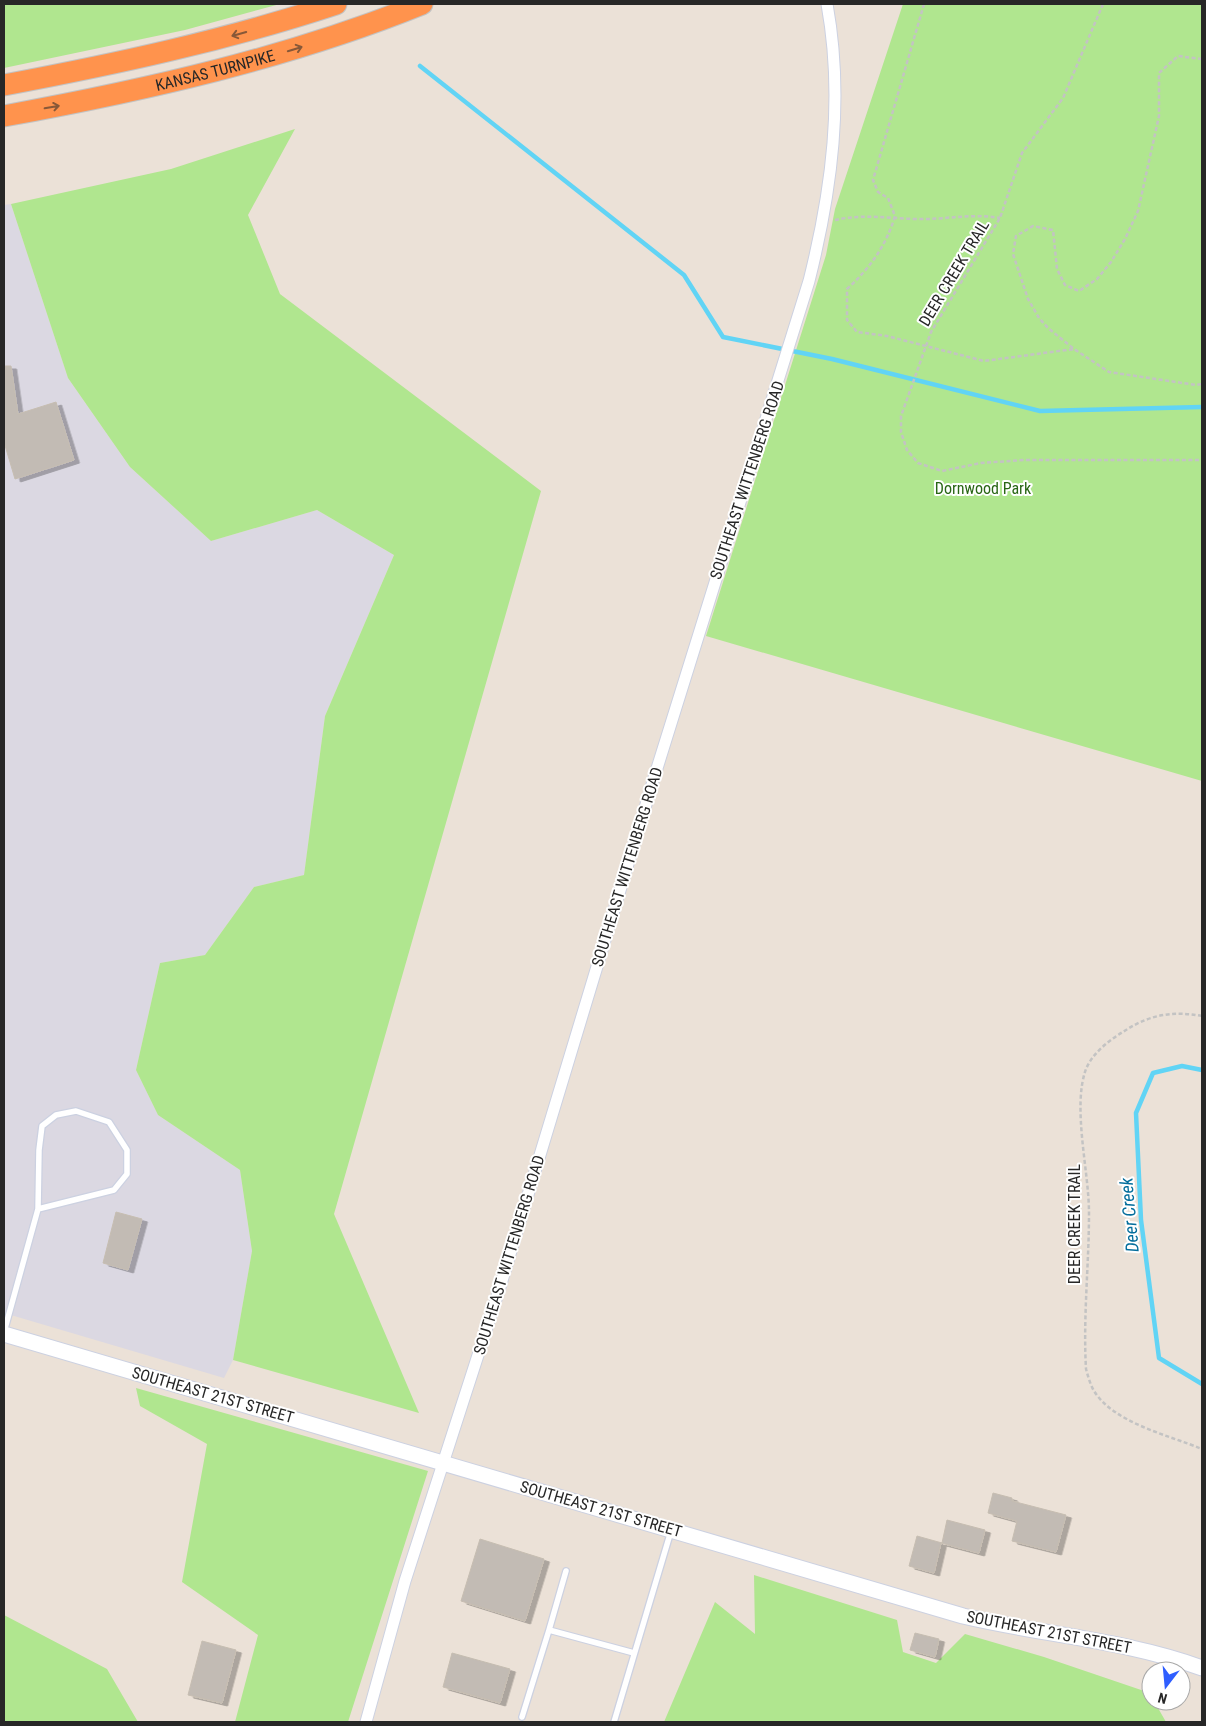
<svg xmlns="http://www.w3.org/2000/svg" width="1206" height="1726" font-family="'Roboto Condensed',sans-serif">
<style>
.industrial{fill:#dbd8e2}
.green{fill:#b0e68f}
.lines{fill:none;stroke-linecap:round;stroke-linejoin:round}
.stream{stroke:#61d4f5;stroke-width:4.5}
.building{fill:#c2bbb4;stroke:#c6bdb1;filter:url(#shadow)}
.service-casing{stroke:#ccd1e1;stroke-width:8}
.minor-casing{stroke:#ccd1e1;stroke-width:13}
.tertiary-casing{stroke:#ccd1e1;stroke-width:17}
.motorway-casing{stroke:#c3c3c3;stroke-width:23}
.path{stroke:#c3c3c3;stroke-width:2.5;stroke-dasharray:4 2.5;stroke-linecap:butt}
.service{stroke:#fff;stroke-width:5.5}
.minor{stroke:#fff;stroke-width:11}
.tertiary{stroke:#fff;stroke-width:15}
.motorway{stroke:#ff934d;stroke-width:21}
.oneway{stroke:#885838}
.labels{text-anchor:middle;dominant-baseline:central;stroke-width:4;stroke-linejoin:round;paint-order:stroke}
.street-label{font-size:16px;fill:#272727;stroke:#fff}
.park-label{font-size:16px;fill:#296615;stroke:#fff}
.water-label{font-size:18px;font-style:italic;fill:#056e9c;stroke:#fff}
</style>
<defs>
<filter id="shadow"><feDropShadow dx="5.5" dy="3" stdDeviation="0" flood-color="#0004"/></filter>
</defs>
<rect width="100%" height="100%" fill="#ebe1d7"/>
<!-- industrial -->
<path class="industrial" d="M11,204L68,378L130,467L211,541L317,510L394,555L325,716L304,875L254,887L205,955L160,963L136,1070L158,1115L240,1170L252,1251L233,1360L224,1378L4,1313V205Z"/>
<!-- green -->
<path class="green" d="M4,4H280L185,30L4,68Z
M903,4H1202V781L706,636L826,255L835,209Z
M295,129L248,215L280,294L541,491L334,1214L419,1413L233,1360L252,1251L240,1170L158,1115L136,1070L160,963L205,955L254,887L304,875L325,716L394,555L317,510L211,541L130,467L68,378L11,204L171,169Z
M136,1388L428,1471L348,1722H235L258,1635L182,1582L207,1444L140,1406Z
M754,1575L897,1620L903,1652L936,1663L965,1634L1044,1657L1150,1693L1151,1701H1154L1166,1722H664L715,1602L755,1634Z
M4,1615L107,1669L138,1722H4Z"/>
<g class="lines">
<!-- stream -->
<path class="stream" d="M420,66L684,275L723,337L832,359L1040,411L1202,407
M1202,1070L1182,1066L1153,1073L1136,1113L1141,1220L1159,1358L1202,1384"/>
</g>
<!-- building -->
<path class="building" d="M4,366H11L18,414L56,402L74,460L15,479L4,442Z
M116,1212L142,1219L128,1270L103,1263Z
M993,1493L1012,1498V1501L1066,1515L1056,1552L1012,1541L1017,1521L988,1513Z
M947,1520L985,1530L979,1553L941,1543L934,1573L909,1566L917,1536L942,1543Z
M480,1539L544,1559L525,1621L461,1601Z
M915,1633L939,1639L935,1657L910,1650Z
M202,1641L236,1650L222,1703L188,1695Z
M452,1653L510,1669L500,1703L443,1687Z"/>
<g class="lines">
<!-- service casing -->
<g class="service-casing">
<path id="service" d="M4,1332L38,1209L39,1150L42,1126L56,1115L76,1111L109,1122L127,1150V1174L114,1190L38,1209
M566,1571L549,1630L634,1653
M522,1717L549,1630
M614,1722L671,1531"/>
</g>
<!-- minor casing -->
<g class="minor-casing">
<path id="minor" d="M366,1722L405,1581L501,1284L654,778L809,281C832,189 844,98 827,4"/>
</g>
<!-- tertiary casing -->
<g class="tertiary-casing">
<path id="tertiary" d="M4,1334L963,1616C1043,1635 1125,1640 1202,1668"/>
</g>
<!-- motorway casing -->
<g class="motorway-casing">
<g id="motorway">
<path d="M4,85C116,64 227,40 336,4"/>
<path id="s1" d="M4,116C146,90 288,58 422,4"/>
</g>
</g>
<!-- path -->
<path class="path" d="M924,4L873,180L878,192L888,198L895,216C886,246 870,268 847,289V320L857,332L887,336L984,361L1074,349
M1103,4L1063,98L1022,153L1000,218L931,332L901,416V432L907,450L918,463L942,471L981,463L1024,460H1202
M1202,59L1178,56L1159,73V116L1138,211L1125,239L1111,262L1097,279L1079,291L1065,285L1057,269L1053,230L1033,226L1016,236L1013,254L1028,299L1039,318L1048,328L1074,349L1109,372L1196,385L1202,384
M835,220C861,214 888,218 915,219C945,220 969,213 1000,218
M1202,1016C1174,1011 1151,1014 1126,1030C1111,1039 1093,1052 1086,1069C1072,1107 1089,1171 1089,1213C1089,1265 1083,1317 1086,1369C1088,1376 1090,1384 1094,1391C1114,1423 1168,1435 1202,1449"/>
<!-- service -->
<use href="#service" class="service"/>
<!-- minor -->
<use href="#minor" class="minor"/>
<!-- tertiary -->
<use href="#tertiary" class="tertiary"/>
<!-- motorway -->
<use href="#motorway" class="motorway"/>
</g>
<!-- one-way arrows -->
<defs><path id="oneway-shaft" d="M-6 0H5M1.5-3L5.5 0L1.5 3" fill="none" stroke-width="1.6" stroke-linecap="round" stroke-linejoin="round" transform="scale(1.25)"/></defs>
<g class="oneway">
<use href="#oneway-shaft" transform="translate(239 34) rotate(164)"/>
<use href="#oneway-shaft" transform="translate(295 49) rotate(-17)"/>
<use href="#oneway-shaft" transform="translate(52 107) rotate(-10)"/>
</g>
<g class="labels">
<!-- street labels -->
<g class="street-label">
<text stroke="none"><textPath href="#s1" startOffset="216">KANSAS TURNPIKE</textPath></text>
<text transform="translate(954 273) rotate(-59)">DEER CREEK TRAIL</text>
<text transform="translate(747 480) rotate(-72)">SOUTHEAST WITTENBERG ROAD</text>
<text transform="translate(627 867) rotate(-73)">SOUTHEAST WITTENBERG ROAD</text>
<text transform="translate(1074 1224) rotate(-90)">DEER CREEK TRAIL</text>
<text transform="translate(509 1255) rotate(-73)">SOUTHEAST WITTENBERG ROAD</text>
<text transform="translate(213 1395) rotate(16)">SOUTHEAST 21ST STREET</text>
<text transform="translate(601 1509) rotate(16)">SOUTHEAST 21ST STREET</text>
<text transform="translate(1049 1632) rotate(11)">SOUTHEAST 21ST STREET</text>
</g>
<!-- park labels -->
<g class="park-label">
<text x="983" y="488">Dornwood Park</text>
</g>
<!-- water labels -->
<g class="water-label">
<text transform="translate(1129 1215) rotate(-95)">Deer Creek</text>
</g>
</g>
<!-- border -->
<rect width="1206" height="1726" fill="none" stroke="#272727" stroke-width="10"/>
<!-- north arrow -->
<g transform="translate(1166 1686) rotate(196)"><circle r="24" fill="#ffffff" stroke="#a9a9a9"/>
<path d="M0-4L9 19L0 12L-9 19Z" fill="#2f5eff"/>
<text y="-8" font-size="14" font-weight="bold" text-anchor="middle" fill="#272727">N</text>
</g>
</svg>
